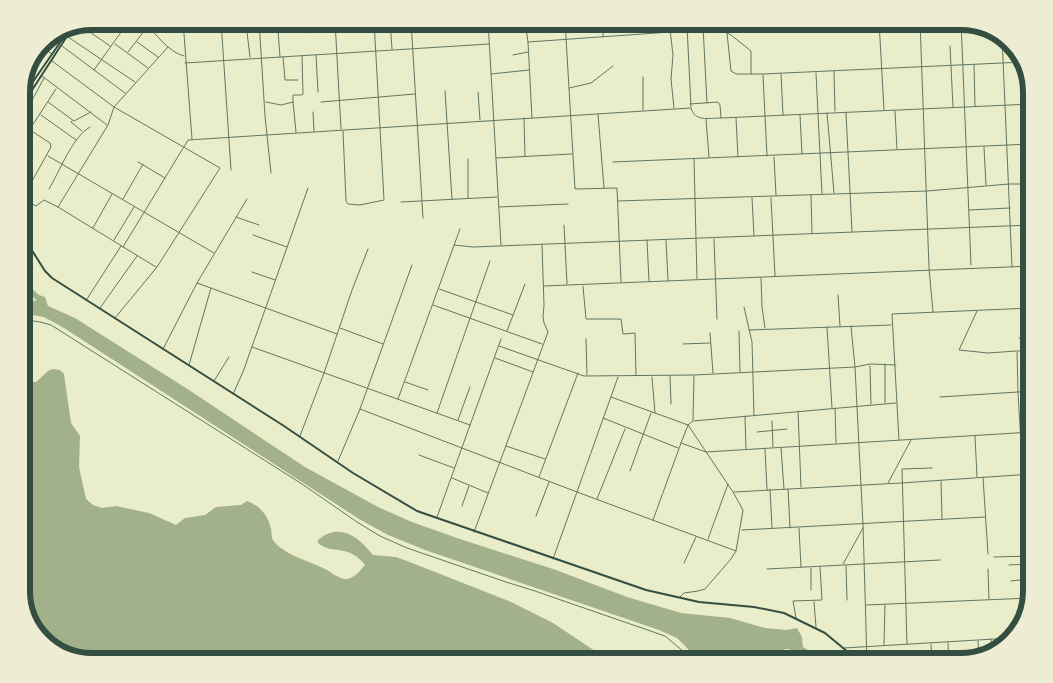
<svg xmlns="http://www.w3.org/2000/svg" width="1053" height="683" font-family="Mulish,sans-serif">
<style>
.water{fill:#a3b18a}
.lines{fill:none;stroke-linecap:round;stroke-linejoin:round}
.minor{stroke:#617663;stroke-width:1}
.secondary{stroke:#344e41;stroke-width:2}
.primary{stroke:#344e41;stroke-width:2}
.rim{fill:none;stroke:#344e41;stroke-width:6}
</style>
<rect width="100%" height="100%" fill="#e9edc9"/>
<!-- water -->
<path class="water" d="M21,278L39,295L45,297L48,306L75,318L189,390L305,467L378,507L412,522L457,538L556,570L627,597L681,613L730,618L765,628L786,630L797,628L802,637L803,647L827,662H805L789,649H785L782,653L784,659L787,662H701L677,638L659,630L425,550L388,535L359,519L64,328L44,317L21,313V300L37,301L21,285Z
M53,369L60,370L64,374L71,423L80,436L79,467L86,499L93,505L102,508L116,506L149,513L176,525L185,518L205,515L216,507L241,505L247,501C260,506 268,515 271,529C272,532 271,537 273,540C282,554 309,561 323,568C330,571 336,577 344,579C353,580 360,571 365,565C348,543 331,555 318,543V540C339,522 358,536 373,555L396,557L407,561L511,602L553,623L598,653L621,662H92L53,650L31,626L21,595V379L28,382H36L48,371Z"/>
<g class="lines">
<!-- minor -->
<path class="minor" d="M111,21L123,29
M144,21C155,33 168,52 184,56
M183,21L192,139
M221,21L231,170
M259,21L265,116L271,173
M305,21L307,33
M335,21L341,129
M390,21L392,49
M411,21L423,218
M488,21L501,245
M525,21L528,42L532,118
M565,21L575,189L617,188L621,282
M603,21V37
M669,21L673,55L671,79L674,108
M786,21V30
M797,21V31
M851,21V28
M879,21L884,110
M920,21L929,268L933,312
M961,21L971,265
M488,24L524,21
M81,26L110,46
M306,26L335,24
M670,26L711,25L731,35L751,51V74
M687,26L691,107
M703,26L707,103
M278,30L280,57
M823,30L970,24
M375,31L488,23
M247,32L250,57
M727,33L731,71L736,74H763L1024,62
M1002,36L1012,267
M68,37L135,82
M137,42L158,57
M528,42L671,32
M115,44L148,68
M41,46L52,54
M62,46L125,93
M950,46L953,107
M128,52L148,26
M316,55L318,92
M513,55L528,52
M283,57L285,80H298
M52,61L114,107L220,168L157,267L115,318
M185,63L489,44
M974,65L975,106
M94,70L129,21
M834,71L835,111
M816,73L822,194
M491,74L529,70
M781,74L783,115
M763,75L767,156
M42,76L107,125
M643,77V110
M22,87L30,92
M569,88L591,83L613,66
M25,89L30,82L26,79
M445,91L452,199
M478,92L480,120
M48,102L74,121L91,112
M266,102L281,105L293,102L296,132
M293,102V95H302L303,94L302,56
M321,102L415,94
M690,104L718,102L720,105L721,118
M895,111L897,149
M313,112L314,131
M827,113L834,193
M846,113L852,232
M598,114L604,188
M41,115L76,140
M800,115L802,154
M524,118L525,156
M736,118L738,157
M706,119L709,157
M21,121L44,78
M72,121L71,122L82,131
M21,124L50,143L51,147L31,183
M30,129L56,89
M343,131L346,201L348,204L360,205L384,200L374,21
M21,147L29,153L26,159
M984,147L986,185
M48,156L214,253
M774,157L776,195
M496,158L572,154
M468,159V198
M694,159L697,279
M138,162L165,178
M613,162L1032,144
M49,189C60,171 72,137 90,127
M811,195L812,233
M752,198L754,236
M771,198L775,276
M21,199L36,206L44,200L58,207L156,267
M123,199L143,164
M618,201L927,191L1009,184H1032
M401,202L497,197
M58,207L108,125L114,107L168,47
M499,207L568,204
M969,210L1010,208
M236,217L259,225
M564,225L567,284
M1024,225L1032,211
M93,228L112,194
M253,235L287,247
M714,239L717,319
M114,240L134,207
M647,240L649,281
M666,240L668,281
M454,245L473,247L1032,225
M123,247L188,140L691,108C695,122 708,118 721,118L1032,104
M252,272L275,280
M761,278L762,307L765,328
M197,283L337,334
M544,286L1032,266
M583,286L586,319H621L623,334L635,333L636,375
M439,289L513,315
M838,295L840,326
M87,299L121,246
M433,305L542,344
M744,307L752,342L754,415
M100,308L137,256
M977,311L959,350L988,353L1016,351
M21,319L40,322L51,325L302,484L357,522L380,536L407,548L506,582L532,590L665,636L696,662
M851,326L855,367L863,525L867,662
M827,327L832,408
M340,328L383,344
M749,330L891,325
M507,331L525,284
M739,331L740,372
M710,333L713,373
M1019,338H1032
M586,339L587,375
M683,344L710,343
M499,346L584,376L694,375L855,367L870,364L896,365
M252,347L470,425
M163,349L197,283L247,199
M495,358L533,372
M189,365L211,288
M870,366L871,404
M670,376L671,404
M652,377L655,413
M214,381L229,357
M405,382L428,390
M233,394L243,372L308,188
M611,397L688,425L733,492L743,510L736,551L731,559L705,589L698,591L684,593L680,597
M940,397L1018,392L1017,351L1032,350
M398,399L460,229
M885,403V364
M835,408L836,443
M360,409L577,492L736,551
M798,411L801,487
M437,413L490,261
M745,416L746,449
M603,418L678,448
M458,420L470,387
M693,420L694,376
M772,421L773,447
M757,432L787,429
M300,436L324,373L352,290L368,249
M975,436L977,477
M899,440L892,314L1032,308
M681,443L706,452L1032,432
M506,446L545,459
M781,448L784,489
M765,449L767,490
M419,455L454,468
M338,461L360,409L412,265
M630,471L651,413
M539,477L578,373
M983,477L988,554
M452,478L488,493
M941,481L942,519
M888,483L911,440
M770,489L772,528
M788,489L790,528
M734,492L901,483L1032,474
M597,499L625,429
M462,506L469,486
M536,516L549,482
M437,517L501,339
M653,520L681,443L688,425L693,421L896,403
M799,528L801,567
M742,530L985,517
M474,532L548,332L544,323L543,316L544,305L542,244
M708,539L728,484
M994,557L1032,556
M553,559L618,377
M684,563L696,537
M843,564L863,528
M1009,565L1028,564
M846,566L847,600
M811,568V590
M767,569L940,560
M988,569L989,599
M1011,581L1028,579
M1030,597L1018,392L1032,391
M814,602L816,627
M866,605L1030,598
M796,618L793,601L822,600L820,567
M991,639L992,650L998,651
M978,641L979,657
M948,643L949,662
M907,644L902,469L932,468
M931,644L932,662
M884,645L885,605
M844,648L1011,638"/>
<!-- secondary -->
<path class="secondary" d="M21,233L45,271L52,278L284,426L353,473L417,511L646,590L699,602L754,607L784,613L825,633L860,662
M21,236L26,242"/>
<!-- primary -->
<path class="primary" d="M21,99L68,31
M21,107L71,30"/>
</g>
<!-- crop -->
<path d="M0 0H1053V683H0ZM92 30H961A62 62 0 0 1 1023 92V591A62 62 0 0 1 961 653H92A62 62 0 0 1 30 591V92A62 62 0 0 1 92 30Z" fill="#eeecd3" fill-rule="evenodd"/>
<path class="rim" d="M92 30H961A62 62 0 0 1 1023 92V591A62 62 0 0 1 961 653H92A62 62 0 0 1 30 591V92A62 62 0 0 1 92 30Z"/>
</svg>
